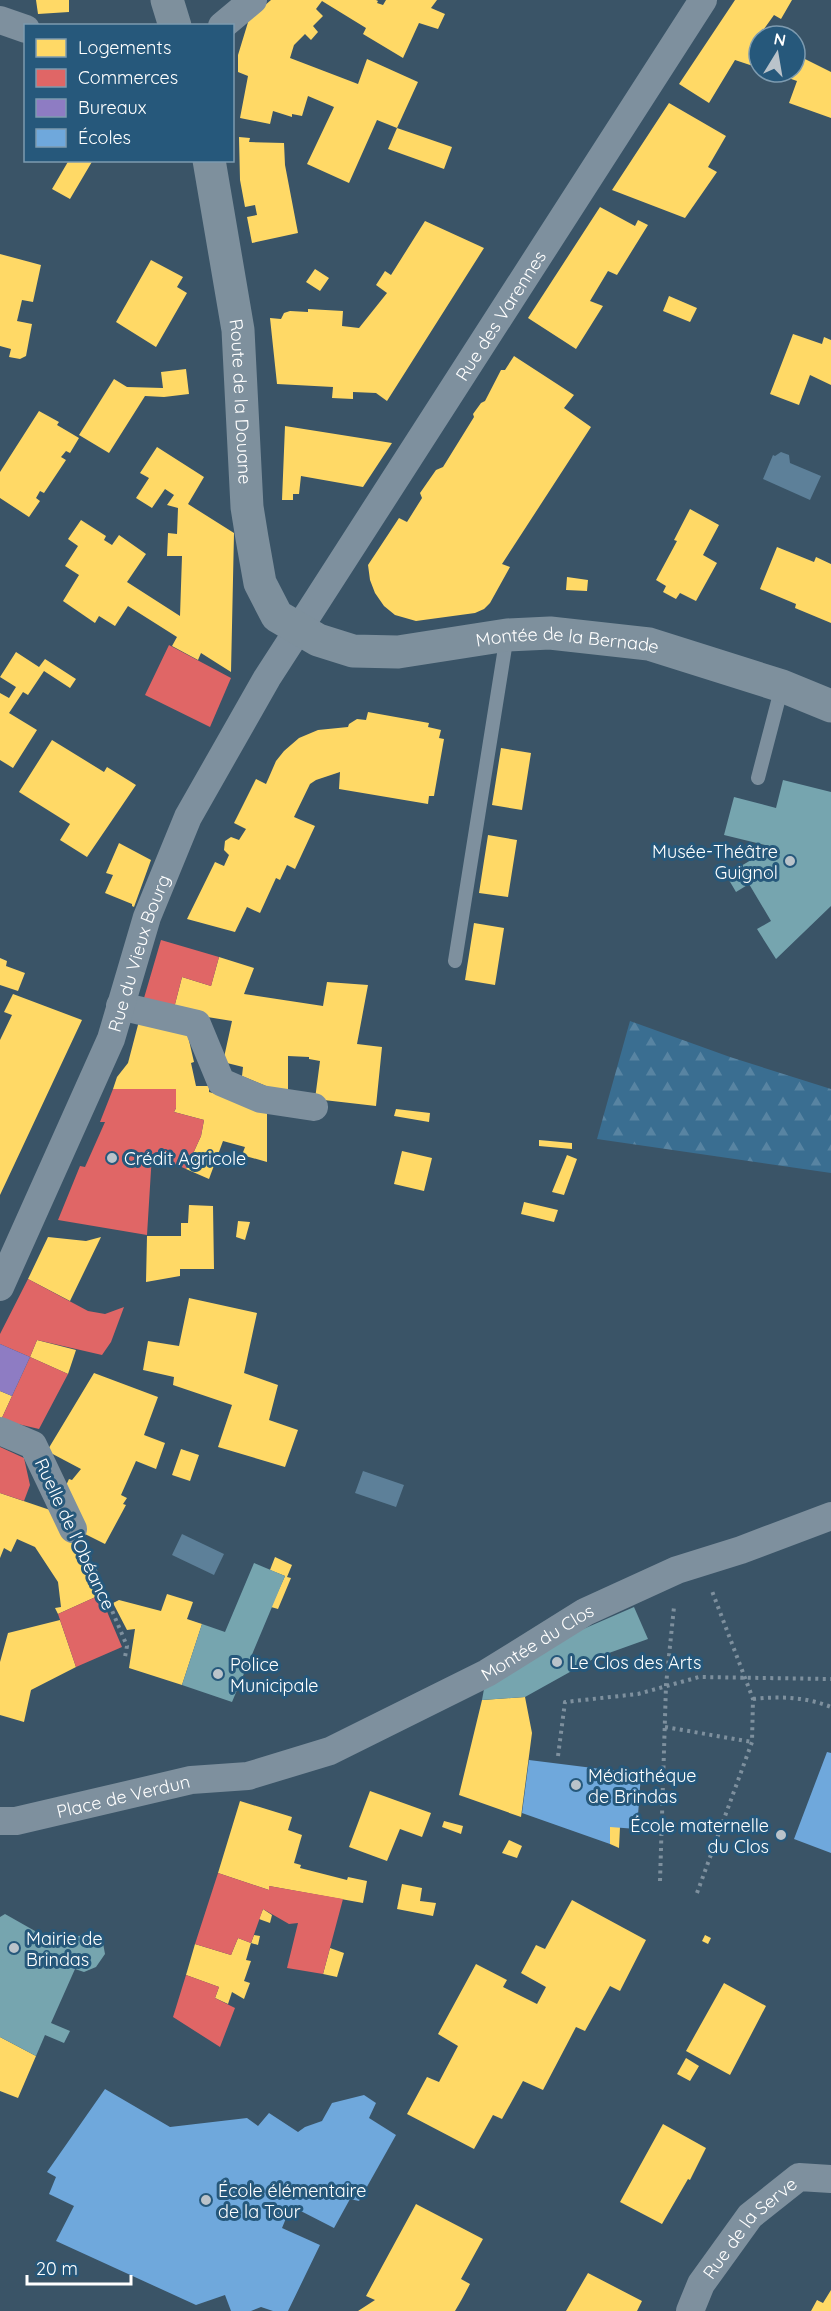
<svg xmlns="http://www.w3.org/2000/svg" width="831" height="2311" font-family="Quicksand,sans-serif">
<style>
.forest{fill:url(#forest-firs)}
.water{fill:#5d8099}
.homes{fill:#ffd966}
.shops{fill:#e06666}
.offices{fill:#8e7cc3}
.schools{fill:#6fa8dc}
.public{fill:#76a5af}
.lines{fill:none;stroke-linecap:round;stroke-linejoin:round}
.path{stroke:#7e909e;stroke-width:4;stroke-dasharray:3 4.5;stroke-linecap:butt}
.service{stroke:#7e909e;stroke-width:14}
.minor{stroke:#7e909e;stroke-width:28}
.primary{stroke:#7e909d;stroke-width:33}
.poi-dot{fill:#bac3ca;stroke:#26587b;stroke-width:2}
.labels{text-anchor:middle;dominant-baseline:central;stroke-width:6;stroke-linejoin:round;paint-order:stroke}
.street-label{font-size:18px;fill:#fff;stroke:#26587b}
.poi-label{font-size:18px;fill:#fff;stroke:#26587b;text-anchor:start}
</style>
<defs>
<pattern id="forest-firs" width="22" height="20" patternUnits="userSpaceOnUse" patternTransform="scale(1.5)"><rect width="22" height="20" fill="#3a6e91"/><path d="M5 1l3.5 6h-7zM16 11l3.5 6h-7z" fill="#5884a2"/></pattern>
</defs>
<rect width="100%" height="100%" fill="#3a5467"/>
<!-- forest -->
<path class="forest" d="M630,1021L730,1057L831,1089V1173L597,1139Z"/>
<!-- water -->
<path class="water" d="M781,452L789,455L790,463L821,476L810,500L763,479L773,455L775,456Z
M363,1471L404,1485L396,1507L355,1493Z
M182,1534L224,1554L214,1575L172,1555Z"/>
<!-- homes -->
<path class="homes" d="M36,0H69V12L38,14Z
M271,0H376L378,1L377,3L383,5L386,0H437L431,8L445,14L438,29L419,23L403,58L363,34L366,28L322,1L316,9L323,16L313,26L318,32L311,40L305,34L294,45L290,58L358,84L367,59L418,82L397,128L377,120L349,183L307,164L334,107L308,96L302,116L292,114V117L273,111L270,124L240,118L248,76L238,72V55L249,19Z
M735,0H792L781,19L774,15L759,36V68L735,60L709,103L679,84Z
M795,54L831,72V118L789,103L797,81L771,72H795Z
M669,103L726,136L708,167L717,172L685,218L612,190Z
M397,128L452,147L444,169L388,149Z
M239,137L250,138L249,142L284,143L285,165L298,233L252,243L247,217L257,215L255,205L245,207L240,180Z
M69,160H93L70,199L52,189Z
M600,207L635,226L638,220L648,225L617,275L608,271L590,301L603,306L576,349L528,318Z
M425,221L484,248L387,401L376,393L353,392V399L332,398L333,387L277,384L270,318L281,319L284,313L290,311L308,312V309L343,311L342,326L359,328L387,293L376,285L385,271L391,275Z
M0,254L41,265L33,302L22,300L17,321L32,324L26,356L20,359L9,357L11,349L0,346Z
M151,260L183,277L177,287L187,293L156,347L116,322Z
M315,269L329,278L320,291L306,282Z
M669,296L697,308L690,322L663,311Z
M793,334L822,344L824,337L831,340V385L810,375L799,405L770,394Z
M514,356L574,395L564,408L591,427L502,564L510,567L490,603L484,609L475,613L416,621L395,615L384,606L375,593L370,580L368,565L399,518L407,522L422,498L420,493L436,470L443,467L474,417L473,414L481,403L485,401L501,370H505Z
M186,369L189,394L164,397L145,396L109,453L79,435L114,379L127,387L163,388L161,372Z
M39,411L59,422L57,425L79,438L70,453L66,451L61,457L66,460L44,493L40,491L36,498L40,501L29,517L0,498V472Z
M285,426L392,443L363,487L301,476L299,494H293V500H282Z
M157,447L204,477L188,504L234,533L231,672L201,653L198,660L172,646L177,637L128,606L115,626L99,616L95,623L63,601L79,575L65,566L78,546L68,539L81,520L106,536L104,540L112,545L119,535L146,554L127,582L180,616L182,556H167L168,533L177,534L178,508L167,505L174,495L165,489L152,508L136,498L149,478L140,473Z
M690,509L719,525L703,555L717,563L696,601L680,593L676,599L663,592L666,586L656,580L677,541L674,540Z
M777,547L814,562L816,557L831,564V623L795,608L796,604L760,589Z
M567,577L588,580L587,591L566,590Z
M16,652L39,667L45,659L76,679L70,688L44,671L28,695L23,692L9,713L37,730L13,768L0,760V693L9,698L16,687L0,677Z
M368,712L429,723L428,727L441,730L439,738L444,739L434,796H429L428,804L339,789L340,772L316,780L310,784L294,817L315,826L295,869L287,865L280,880L276,878L260,913L247,907L235,932L187,919L215,862L224,866L229,855L224,850L225,841L231,837L239,840L246,829L234,823L256,779L266,784L276,761L284,751L299,738L318,730L348,727L349,724L357,719L366,720Z
M52,740L104,772L107,767L136,785L87,857L60,840L70,824L19,792Z
M501,748L531,753L522,810L492,805Z
M488,835L517,840L508,897L479,893Z
M119,843L151,860L134,907L132,906V904L105,893L113,875L106,873Z
M474,923L504,928L495,985L465,980Z
M219,957L254,968L244,994L323,1006L327,982L368,985L357,1044L382,1047L376,1106L315,1099L320,1061L309,1059V1057L288,1056V1095L242,1076L243,1067L223,1062L232,1021L189,1014L174,1008L182,977L211,986Z
M0,958L7,961L6,966L25,973L18,991L0,985Z
M13,994L82,1020L0,1195V1040L12,1015L4,1012Z
M139,1021L187,1032L194,1062L191,1063L196,1086H209V1092L267,1108V1162L242,1155L245,1147L223,1141L209,1179L186,1169L201,1136L204,1120L174,1112L176,1108V1089H113L117,1077L128,1063Z
M396,1109L430,1113L429,1122L394,1116Z
M539,1140L572,1143V1149L539,1146Z
M402,1151L432,1158L424,1191L394,1184Z
M567,1155L577,1159L564,1195L552,1192Z
M524,1202L558,1210L554,1222L521,1214Z
M189,1205L213,1206L214,1269H180V1276L146,1282L147,1236H181V1223H188Z
M238,1221L250,1222L245,1240L236,1237Z
M48,1237L86,1241L101,1237L70,1301L28,1279Z
M189,1298L257,1313L244,1373L278,1385L269,1420L298,1430L285,1467L218,1447L232,1405L173,1385L174,1377L143,1370L148,1341L179,1346Z
M37,1340L76,1350L68,1374L30,1357Z
M94,1373L158,1397L144,1435L165,1443L156,1469L136,1461L121,1495L127,1498L123,1504L126,1505L105,1544L79,1531L62,1494L69,1479L72,1480L81,1469L47,1451Z
M0,1391L12,1396L0,1422Z
M181,1449L199,1455L190,1481L172,1475Z
M0,1493L50,1510L68,1530L100,1595L58,1614L55,1608L61,1607L58,1582L35,1547L17,1539L11,1552L4,1548L0,1558Z
M275,1557L292,1565L287,1577L291,1578L278,1609L271,1607L285,1576L270,1570Z
M167,1594L193,1602L187,1619L202,1624L182,1685L129,1668L135,1629L127,1630L113,1603L119,1600L161,1611Z
M60,1620L76,1667L31,1690L24,1722L0,1715V1662L8,1633Z
M525,1697L532,1733L521,1817L459,1795L482,1700Z
M370,1791L431,1813L422,1837L400,1829L387,1861L349,1847Z
M240,1801L292,1817L288,1830L302,1835L294,1863L301,1865L300,1868L347,1880L348,1877L367,1881L363,1903L269,1886V1890L218,1873Z
M444,1821L463,1826L461,1834L442,1827Z
M610,1827H620L619,1848L610,1844Z
M509,1840L522,1846L517,1858L502,1853Z
M402,1884L422,1888L420,1901L436,1903L433,1916L397,1909Z
M572,1900L646,1940L620,1991L610,1986L585,2031L576,2027L543,2090L523,2081L502,2119L493,2115L474,2149L407,2114L427,2077L439,2082L458,2046L438,2034L476,1964L507,1980L503,1987L537,2004L546,1987L521,1973L536,1945L545,1949Z
M263,1909L272,1915L270,1923L259,1919Z
M254,1935L260,1936L258,1945L251,1943Z
M705,1935L711,1938L708,1944L702,1941Z
M238,1938L251,1943L246,1960L251,1961L244,1981L250,1983L244,1999L232,1992L228,2004L215,1998L219,1987L186,1975L195,1944L231,1955Z
M330,1948L344,1953L337,1977L323,1974Z
M724,1983L766,2006L730,2075L686,2051Z
M0,2037L36,2056L18,2098L0,2091Z
M686,2058L699,2066L690,2081L677,2074Z
M663,2124L706,2148L690,2180L688,2179L662,2224L620,2202Z
M416,2204L483,2239L461,2279L470,2284L462,2299L455,2311H358L375,2300L366,2296Z
M588,2273L642,2301L637,2311H566Z
M831,2290V2311H811L817,2300L823,2303Z"/>
<!-- shops -->
<path class="shops" d="M169,645L231,678L210,727L145,695Z
M161,940L219,957L211,986L182,977L174,1008L144,998Z
M113,1089H176V1108L174,1112L204,1120L201,1136L186,1169L152,1154L147,1235L58,1220L80,1166L85,1167L105,1122H100Z
M28,1279L88,1311L105,1314L124,1307L111,1342L102,1355L37,1340L30,1357L0,1344V1334Z
M30,1357L68,1374L39,1429L1,1420Z
M0,1447L24,1458L30,1485L24,1501L0,1493Z
M100,1595L122,1647L76,1667L58,1614Z
M218,1873L269,1890V1886L343,1899L323,1974L287,1968L298,1923L289,1924L263,1909L251,1943L238,1938L231,1955L195,1944Z
M186,1975L219,1987L215,1998L235,2008L220,2047L173,2017Z"/>
<!-- offices -->
<path class="offices" d="M0,1344L30,1357L12,1396L0,1391Z"/>
<!-- schools -->
<path class="schools" d="M827,1752L831,1753V1853L794,1839Z
M529,1760L641,1774L637,1829L610,1827V1844L522,1813Z
M105,2089L170,2127L247,2118L258,2126L269,2113L298,2132L305,2127L322,2121L332,2103L364,2095L376,2103L369,2118L396,2135L359,2201L350,2199L334,2228L291,2206L282,2228L320,2245L288,2311H273L261,2307L251,2311H231L225,2295L196,2305L56,2241L74,2206L49,2194L56,2177L47,2172Z"/>
<!-- public -->
<path class="public" d="M783,780L831,792V906L776,959L757,929L771,921L749,884L736,892L726,875L773,847L724,835L734,797L776,808Z
M254,1563L285,1576L232,1702L182,1685L202,1624L225,1632Z
M634,1607L648,1639L595,1658L525,1697L482,1700L484,1689L581,1630Z
M5,1914L65,1948L69,1942L78,1936L88,1935H95L103,1943L105,1954L96,1967L84,1972L75,1969L51,2023L70,2031L64,2043L45,2035L36,2056L0,2037V1917Z"/>
<g class="lines">
<!-- path -->
<path class="path" d="M89,1556L127,1646L125,1657
M753,1699C780,1696 806,1697 831,1707
M665,1727L752,1742
M558,1756L565,1702L638,1694L699,1677L831,1679
M660,1881L666,1685L674,1607
M697,1893L752,1742L753,1699L712,1591"/>
<!-- service -->
<path class="service" d="M758,778L782,686
M455,961L507,635"/>
<!-- minor -->
<g class="minor">
<path d="M0,20L26,29"/>
<path d="M222,26L253,0"/>
<path d="M120,1006L197,1024L221,1082L261,1099L314,1107"/>
<path id="s1" d="M0,1287L111,1039L147,917L188,817L267,678L298,630L703,0"/>
<path d="M0,1431L33,1445L73,1529"/>
<path id="s2" d="M0,1821H16L191,1780L248,1776L330,1751L487,1673L585,1612L677,1570L741,1550L831,1516"/>
<path id="s3" d="M690,2311L701,2284L750,2216L799,2177L831,2179"/>
</g>
<!-- primary -->
<g class="primary">
<path d="M167,0L175,26"/>
<path id="s4" d="M209,160L238,330L247,507L252,538L260,583L277,616L318,640L353,651L398,652L507,635L550,633L649,644L782,686L831,706"/>
</g>
</g>
<!-- markers -->
<g class="poi-dot">
<circle cx="790" cy="861" r="6"/>
<circle cx="112" cy="1158" r="6"/>
<circle cx="557" cy="1662" r="6"/>
<circle cx="218" cy="1674" r="6"/>
<circle cx="576" cy="1785" r="6"/>
<circle cx="781" cy="1835" r="6"/>
<circle cx="14" cy="1948" r="6"/>
<circle cx="206" cy="2200" r="6"/>
</g>
<g class="labels">
<!-- street labels -->
<g class="street-label">
<text stroke="none"><textPath href="#s1" startOffset="1098">Rue des Varennes</textPath></text>
<text stroke="none"><textPath href="#s4" startOffset="244">Route de la Douane</textPath></text>
<text stroke="none"><textPath href="#s4" startOffset="764">Montée de la Bernade</textPath></text>
<text stroke="none"><textPath href="#s1" startOffset="362">Rue du Vieux Bourg</textPath></text>
<text transform="translate(75 1534) rotate(65)">Ruelle de l'Obéance</text>
<text stroke="none"><textPath href="#s2" startOffset="573">Montée du Clos</textPath></text>
<text stroke="none"><textPath href="#s2" startOffset="126">Place de Verdun</textPath></text>
<text stroke="none"><textPath href="#s3" startOffset="104">Rue de la Serve</textPath></text>
</g>
<!-- poi labels -->
<g class="poi-label">
<text x="778" y="851" text-anchor="end">Musée-Théâtre<tspan x="778" dy="21">Guignol</tspan></text>
<text x="124" y="1158">Crédit Agricole</text>
<text x="569" y="1662">Le Clos des Arts</text>
<text x="230" y="1664">Police<tspan x="230" dy="21">Municipale</tspan></text>
<text x="588" y="1775">Médiathéque<tspan x="588" dy="21">de Brindas</tspan></text>
<text x="769" y="1825" text-anchor="end">École maternelle<tspan x="769" dy="21">du Clos</tspan></text>
<text x="26" y="1938">Mairie de<tspan x="26" dy="21">Brindas</tspan></text>
<text x="218" y="2190">École élémentaire<tspan x="218" dy="21">de la Tour</tspan></text>
</g>
</g>
<!-- legend -->
<rect x="24" y="24" width="210" height="138" fill="#26587b" stroke="#7d9bb0" stroke-width="1.5"/>
<rect x="36" y="39" width="30" height="18" fill="#ffd966" stroke="#7d9bb0" stroke-width="1.5"/>
<text x="78" y="54" font-size="18" fill="#ffffff">Logements</text>
<rect x="36" y="69" width="30" height="18" fill="#e06666" stroke="#7d9bb0" stroke-width="1.5"/>
<text x="78" y="84" font-size="18" fill="#ffffff">Commerces</text>
<rect x="36" y="99" width="30" height="18" fill="#8e7cc3" stroke="#7d9bb0" stroke-width="1.5"/>
<text x="78" y="114" font-size="18" fill="#ffffff">Bureaux</text>
<rect x="36" y="129" width="30" height="18" fill="#6fa8dc" stroke="#7d9bb0" stroke-width="1.5"/>
<text x="78" y="144" font-size="18" fill="#ffffff">Écoles</text>
<!-- north arrow -->
<g transform="translate(777 54) rotate(11)"><circle r="28" fill="#26587b" stroke="#7d9bb0" stroke-width="1.5"/>
<path d="M0-4.5L10 22L0 15L-10 22Z" fill="#bac3ca"/>
<text y="-9" font-size="16" font-weight="bold" text-anchor="middle" fill="#ffffff">N</text>
</g>
<!-- scale -->
<path d="M27 2275v9h104v-9" fill="none" stroke="#ffffff" stroke-width="3"/>
<text x="36" y="2275" font-size="18" fill="#ffffff" stroke="#26587b" stroke-width="4.5" paint-order="stroke">20 m</text>
</svg>
